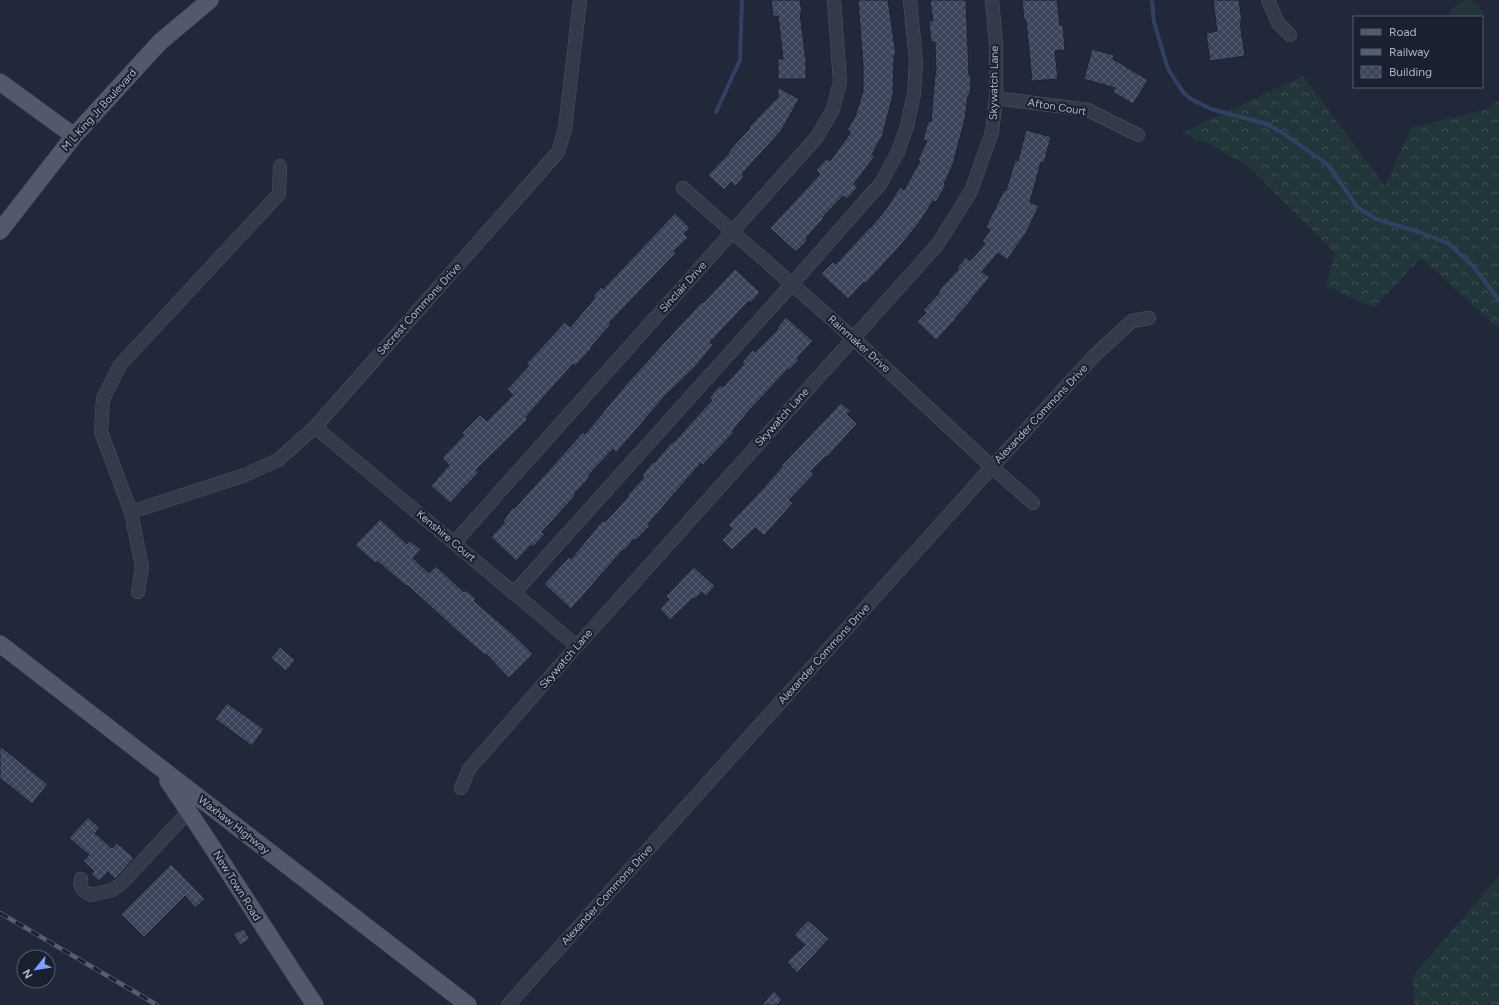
<svg xmlns="http://www.w3.org/2000/svg" width="1499" height="1005" font-family="Figtree,sans-serif">
<style>
.green{fill:#22353b}
.forest{fill:url(#forest-crowns)}
.lines{fill:none;stroke-linecap:round;stroke-linejoin:round}
.stream{stroke:#324163;stroke-width:4}
.building{fill:url(#building-cross-hatch);stroke:#1b2231}
.minor-casing{stroke:#4e5565;stroke-width:14}
.major-casing{stroke:#3d4454;stroke-width:18}
.minor{stroke:#333a4a;stroke-width:13}
.major{stroke:#51596b;stroke-width:17}
.rail-casing{stroke:#555e72;stroke-width:4.5}
.rail{stroke:#19202f;stroke-width:3;stroke-dasharray:9;stroke-linecap:butt}
.labels{text-anchor:middle;dominant-baseline:central;stroke-width:4;stroke-linejoin:round;paint-order:stroke}
.street-label{font-size:11px;fill:#aeb5c7;stroke:#19202f}
</style>
<defs>
<pattern id="forest-crowns" width="20" height="18" patternUnits="userSpaceOnUse"><rect width="20" height="18" fill="#22353b"/><path d="M2 6a3 3 0 1 1 6 0M12 15a3 3 0 1 1 6 0" fill="none" stroke="#405056"/></pattern>
<pattern id="building-cross-hatch" width="8" height="8" patternUnits="userSpaceOnUse"><rect width="8" height="8" fill="#3b445a"/><path d="M0 0l8 8M0 8l8-8" fill="none" stroke="#555d70"/></pattern>
</defs>
<rect width="100%" height="100%" fill="#20283a"/>
<!-- green -->
<path class="green" d="M1465,0H1470L1483,11L1480,17H1451V9L1457,4Z"/>
<!-- forest -->
<path class="forest" d="M1303,76L1385,186L1411,128L1488,109L1499,99V329L1421,258L1374,308L1326,286L1335,253L1247,165L1205,142L1181,133Z
M1499,876V1005H1414L1413,976Z"/>
<g class="lines">
<!-- stream -->
<path class="stream" d="M1152,0L1154,22L1168,69L1183,92L1191,99L1211,109L1267,124L1286,135L1329,166L1357,207L1376,219L1419,232L1448,243L1473,266L1499,300
M716,112L740,60L742,0"/>
</g>
<!-- building -->
<path class="building" d="M771,0H800L802,13H800L806,61V79H778V59H783L778,16H773Z
M858,0H888L896,55H894L893,95L883,133H884L872,154L875,156L854,184L858,187L847,199L843,196L823,217L824,218L806,238L808,240L796,252L770,228L820,174L816,170L827,158L830,161L851,132L847,130L855,117L863,91V65Z
M930,0H966L969,75H971L970,95H968L965,119L953,164L944,184L946,185L936,202L933,201L919,223L900,246L866,283L864,282L848,299L821,274L833,262L836,264L870,227V228L886,209L900,187L904,190L920,161L918,160L927,141L923,140L928,121L931,122L935,74H936L935,42H931L929,21H933Z
M1022,0H1057L1060,25H1063L1065,50L1055,51L1058,79L1032,81L1026,20H1024Z
M1213,0H1239L1242,22H1240L1245,56L1210,61L1206,33L1217,31Z
M1092,49L1114,55L1113,59L1148,80L1133,104L1113,92L1115,88L1084,79Z
M778,87L799,99L781,131L742,174L744,177L735,186L731,182L724,190L708,175L729,153L728,152L750,128L749,127L777,98H778Z
M1026,130L1051,137L1044,163L1041,162L1030,202L1039,206L1026,233L1007,260L998,253L982,272L990,277L970,301V302L955,318L956,319L936,340L917,322L926,313L923,310L940,292L938,291L959,269L957,268L966,257L970,261L985,244L982,242L990,230L986,227L1004,190L1006,191L1015,160L1018,161Z
M675,213L690,228L684,234L688,238L674,251L676,253L609,323L611,324L591,347L592,348L575,366L573,364L526,417L528,419L476,470L479,472L450,503L431,486L449,465L442,458L464,435L462,433L480,415L487,421L513,395L507,389L529,366L526,364L565,322L570,327L595,298L593,296L601,287L603,289Z
M735,269L760,292L751,303L749,301L710,342L713,345L696,366L665,396L616,453L613,449L588,476L590,477L574,494L575,496L542,532L545,534L533,547L531,545L516,561L491,537L505,522L503,521L513,507L514,509L583,432L585,434L629,381L685,320L702,302L703,303Z
M786,317L813,341L797,358L799,360L789,370L788,369L749,411L733,430L734,432L721,446L703,465L701,463L648,524L650,526L636,540L634,539L624,551L623,550L571,609L544,584L569,557L571,559L603,520L605,522L628,497L627,496L644,477L642,475L653,462L654,463L672,442L673,443L712,400L709,398L720,385L723,387L744,364L742,362L753,350L755,352L778,329L777,328Z
M841,403L851,411L847,414L857,424L827,457L826,456L811,471L814,474L789,500L793,503L764,536L755,528L732,550L722,540L732,529L728,525L756,496L782,467L781,466Z
M380,519L407,544L410,541L421,549L413,558L429,573L436,566L464,592L466,590L476,599L474,601L514,635L533,654L509,678L486,654L485,655L465,638L407,585L406,586L377,561L375,563L355,545Z
M694,567L715,586L706,596L702,592L695,599L693,598L670,620L660,609L669,599L666,596Z
M280,647L295,660L286,671L271,658Z
M227,703L264,729L252,746L215,719Z
M0,746L48,784L32,804L0,778Z
M88,817L100,828L95,833L112,848L117,843L134,858L115,879L108,872L99,881L91,874L94,871L83,861L89,855L69,838Z
M171,864L205,899L195,908L185,896L144,937L121,914Z
M808,920L829,939L797,973L787,962L805,945L794,935Z
M243,929L250,939L240,945L233,934Z
M774,991L782,1000L777,1005H762Z"/>
<g class="lines">
<!-- minor casing -->
<g class="minor-casing">
<path id="minor" d="M1268,0L1278,23L1290,35
M996,98L1088,110L1138,135
M683,188L853,338L992,467L1033,503
M315,427L454,543L577,646
M131,512L245,475L278,460L315,427L558,152L565,129L580,0
M454,543L817,137L833,109L840,82L834,0
M138,592L142,567L131,512L101,432L103,399L120,365L279,194L280,166
M514,593L792,284L881,183L898,152L907,126L914,94L916,62L910,0
M461,788L469,769L577,646L938,244L971,191L992,132L996,98V44L992,0
M81,879C79,888 83,891 91,895L112,890L121,884L189,811
M508,1005L992,467L1094,356L1132,321L1149,318"/>
</g>
<!-- major casing -->
<g class="major-casing">
<path id="major" d="M0,82L74,136
M0,231L74,136L160,42L210,0
M0,644L468,1005
M168,781C219,855 265,931 315,1005"/>
</g>
<!-- minor -->
<use href="#minor" class="minor"/>
<!-- major -->
<use href="#major" class="major"/>
<!-- rail casing -->
<g class="rail-casing">
<path id="rail" d="M0,913L157,1005"/>
</g>
<!-- rail -->
<use href="#rail" class="rail"/>
</g>
<g class="labels">
<!-- street labels -->
<g class="street-label">
<text transform="translate(994 83) rotate(-89)">Skywatch Lane</text>
<text transform="translate(1057 107) rotate(9)">Afton Court</text>
<text transform="translate(99 110) rotate(-48)">M L King Jr Boulevard</text>
<text transform="translate(683 287) rotate(-48)">Sinclair Drive</text>
<text transform="translate(419 309) rotate(-48)">Secrest Commons Drive</text>
<text transform="translate(859 344) rotate(42)">Rainmaker Drive</text>
<text transform="translate(1041 414) rotate(-47)">Alexander Commons Drive</text>
<text transform="translate(782 417) rotate(-48)">Skywatch Lane</text>
<text transform="translate(446 536) rotate(40)">Kenshire Court</text>
<text transform="translate(824 654) rotate(-48)">Alexander Commons Drive</text>
<text transform="translate(566 659) rotate(-49)">Skywatch Lane</text>
<text transform="translate(234 825) rotate(38)">Waxhaw Highway</text>
<text transform="translate(237 886) rotate(58)">New Town Road</text>
<text transform="translate(607 895) rotate(-48)">Alexander Commons Drive</text>
</g>
</g>
<!-- legend -->
<rect x="1353" y="16" width="130" height="72" fill="#19202f" stroke="#555c6c"/>
<rect x="1361" y="29" width="20" height="6" fill="#51596b" stroke="#555c6c"/>
<text x="1389" y="36" font-size="12" fill="#aeb5c7">Road</text>
<rect x="1361" y="49" width="20" height="6" fill="#555e72" stroke="#555c6c"/>
<text x="1389" y="56" font-size="12" fill="#aeb5c7">Railway</text>
<rect x="1361" y="66" width="20" height="12" fill="url(#building-cross-hatch)" stroke="#555c6c"/>
<text x="1389" y="76" font-size="12" fill="#aeb5c7">Building</text>
<!-- north arrow -->
<g transform="translate(36 969) rotate(240)"><circle r="19" fill="#19202f" stroke="#555c6c"/>
<path d="M0-3L7 15L0 10L-7 15Z" fill="#7ca0fe"/>
<text y="-6" font-size="11" font-weight="bold" text-anchor="middle" fill="#aeb5c7">N</text>
</g>
</svg>
